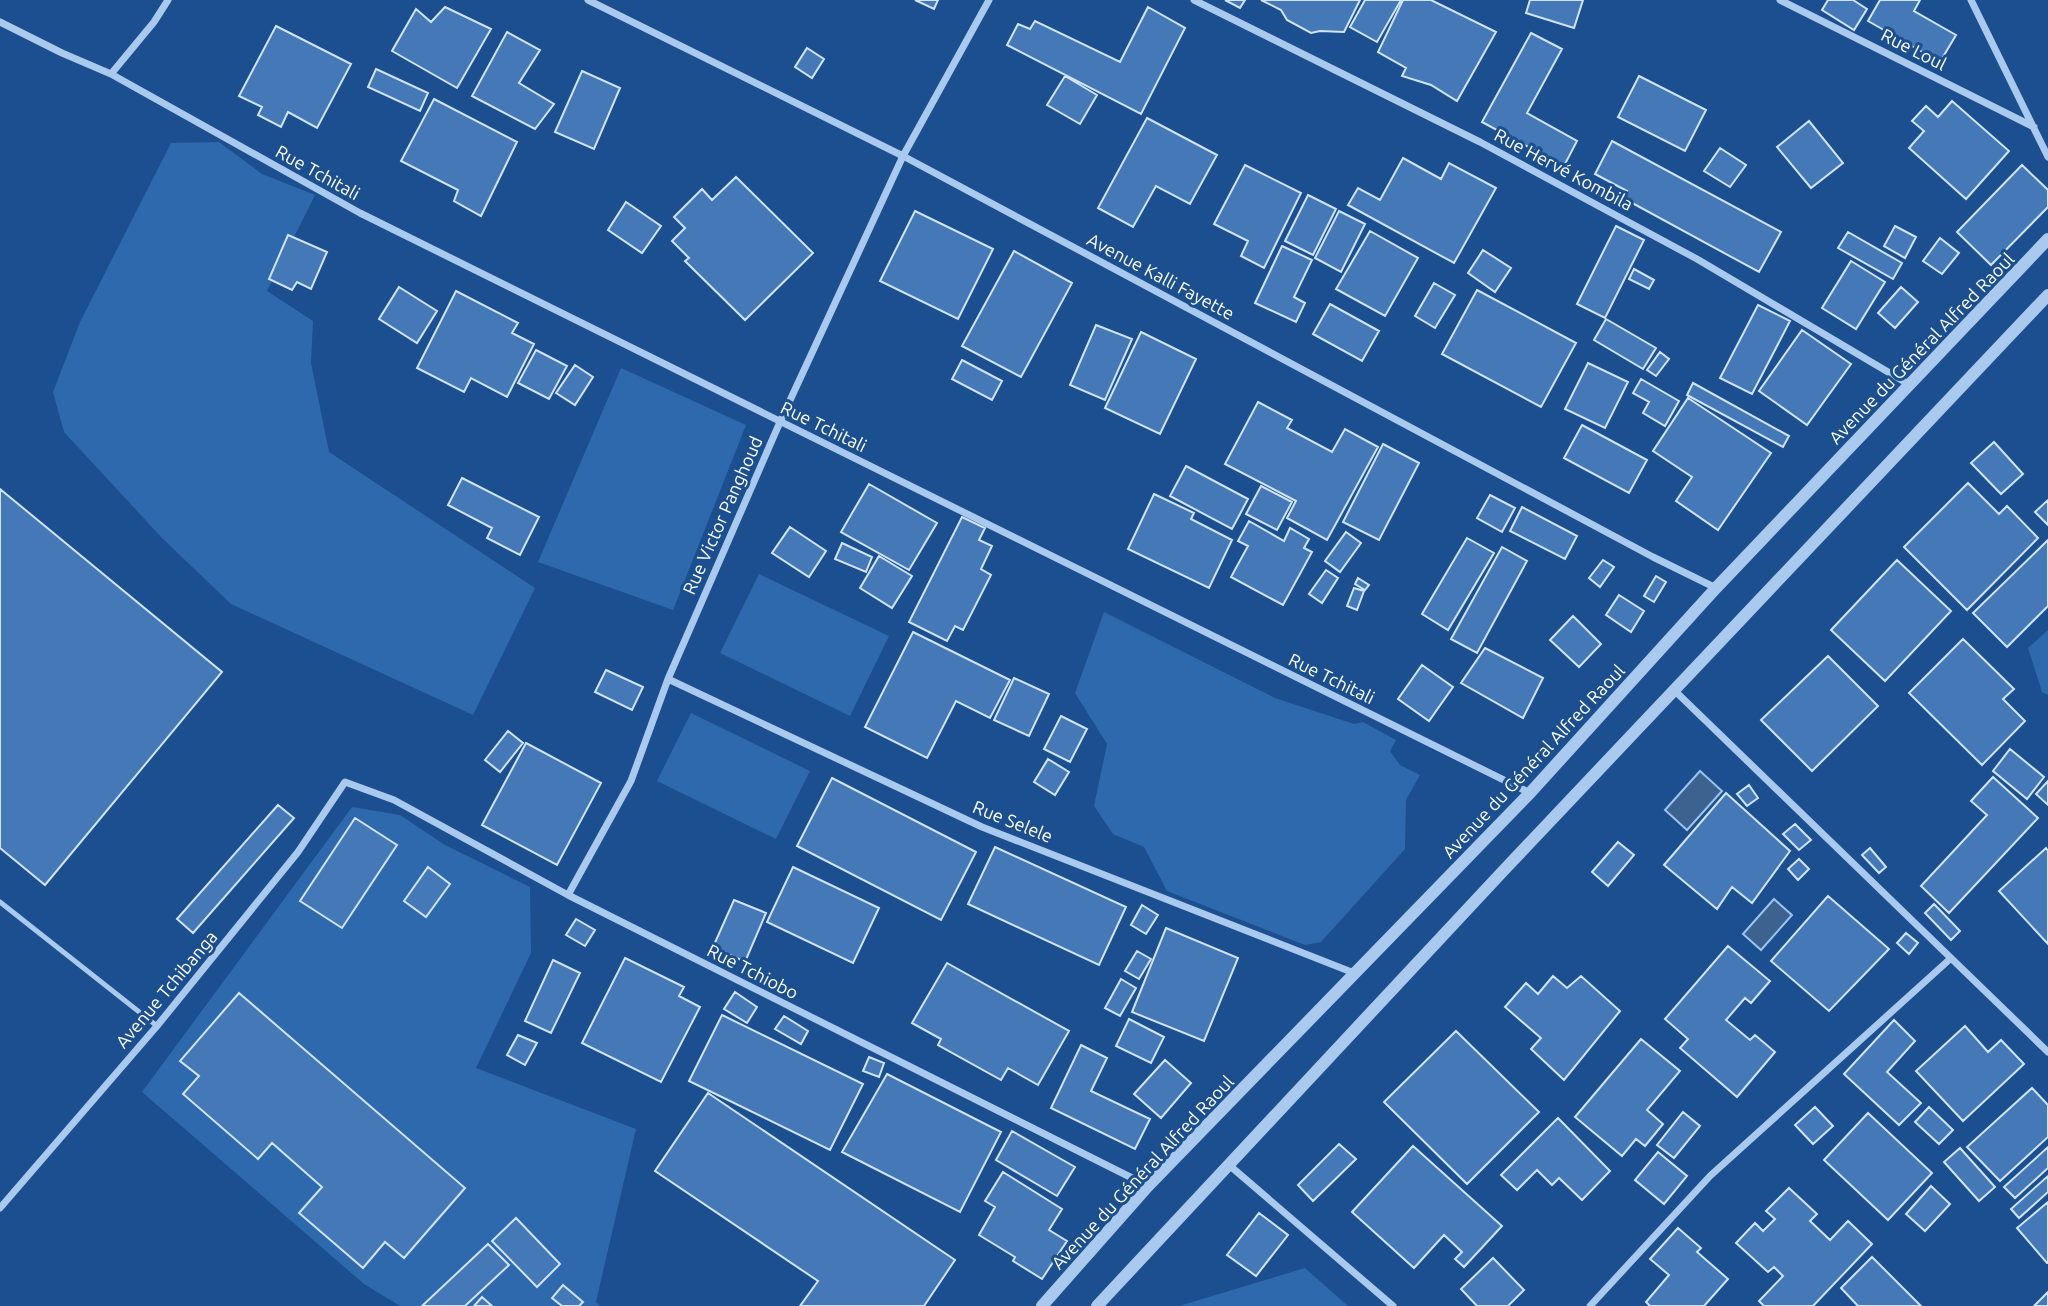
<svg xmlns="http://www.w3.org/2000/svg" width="2048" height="1306" font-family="Ubuntu,sans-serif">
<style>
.green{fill:#2e69ad}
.water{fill:#3c6290;stroke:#9cc4f0;stroke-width:2}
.building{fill:#4478b7;stroke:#cfe3fa;stroke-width:2}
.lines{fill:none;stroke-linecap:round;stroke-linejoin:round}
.service{stroke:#a9c9ee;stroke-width:5}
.minor{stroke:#a9c9ee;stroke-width:7}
.tertiary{stroke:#a9c9ee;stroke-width:12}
.labels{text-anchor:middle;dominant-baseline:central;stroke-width:6;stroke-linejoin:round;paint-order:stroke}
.street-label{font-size:18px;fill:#fff;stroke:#1b4f8f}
</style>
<rect width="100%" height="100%" fill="#1b4f8f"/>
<!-- green -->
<path class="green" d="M219,142L262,174L315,195L267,291L313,321L311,363L329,452L535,588L473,715L231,604L162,538L64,432L53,392L80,322L171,143Z
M621,368L746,425L673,610L538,562Z
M759,574L889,636L850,716L720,653Z
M1104,612L1275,698L1354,724L1363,722L1396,740L1390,751L1400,765L1420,775L1406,800L1405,849L1321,942L1305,945L1167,891L1144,847L1113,834L1094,806L1107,744L1075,693Z
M2048,630V695L2042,692L2028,648Z
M691,713L810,771L776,839L657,781Z
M352,807L400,815L445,845L530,887L531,953L476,1068L636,1129L596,1302L600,1306H400L364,1284L142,1092Z
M1305,1268L1348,1306H1179Z"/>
<!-- water -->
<path class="water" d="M1700,771L1722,791L1687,830L1665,810Z
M1774,899L1792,915L1761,950L1743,934Z"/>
<!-- building -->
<path class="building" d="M915,0H938L934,9Z
M1225,0H1245L1240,8Z
M1261,0H1360L1344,32L1320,31L1311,33L1287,20L1281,10Z
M1365,0H1401L1377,42L1350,27Z
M1403,0H1431L1496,32L1457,101L1431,85L1402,76L1406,68L1378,52Z
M1530,0H1583L1574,28L1526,13Z
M1828,0H1853L1867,9L1854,30L1822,10Z
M1880,0H1920L1914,11L1956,35L1940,62L1868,21Z
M445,7L491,29L457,88L392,51L416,9L431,22Z
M1148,7L1185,28L1141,114L1007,45L1018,24L1030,29L1035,21L1120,62Z
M276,26L351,64L317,128L288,112L281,127L258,115L262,107L239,96Z
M507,32L540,50L519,83L554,104L535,129L472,96Z
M1531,33L1562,49L1527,113L1577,141L1564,166L1482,122Z
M807,48L824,59L812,78L795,67Z
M376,69L428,93L420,111L368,87Z
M582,71L620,88L594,149L555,132Z
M1065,76L1097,95L1080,124L1047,105Z
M1639,76L1706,110L1685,151L1618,117Z
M434,99L517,142L481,216L454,201L458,190L401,161Z
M1952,101L2009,151L1966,199L1909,148L1924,131L1912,121L1926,106L1938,117Z
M1147,118L1217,155L1190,204L1156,186L1133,227L1098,208Z
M1809,121L1843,163L1811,188L1777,147Z
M1612,141L1781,232L1759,272L1623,198L1627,191L1595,174Z
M1720,148L1746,165L1730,187L1704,171Z
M1403,158L1441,179L1449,163L1496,188L1454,263L1348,205L1358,188L1380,200Z
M1245,165L1301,193L1264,268L1241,256L1248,241L1214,224Z
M2022,165L2048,190V207L1991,265L1957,232Z
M736,177L813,253L745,320L685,261L689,258L672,241L685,228L674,217L702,189L712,200Z
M1308,195L1336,209L1313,255L1285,241Z
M626,202L661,226L642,253L608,230Z
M915,211L993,249L958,319L880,281Z
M1339,211L1365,224L1341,272L1315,258Z
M1616,226L1644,240L1605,318L1577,304Z
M1895,226L1916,237L1905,258L1884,246Z
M1370,231L1418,258L1385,316L1336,289Z
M1848,232L1902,263L1893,279L1838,248Z
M288,235L327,252L311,289L297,282L292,290L269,279Z
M1940,238L1959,253L1942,274L1923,261Z
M1282,246L1312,260L1294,297L1305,303L1296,322L1255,303Z
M1483,250L1511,268L1495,292L1468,273Z
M1014,251L1072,283L1021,377L962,346Z
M1851,261L1885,282L1856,329L1822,308Z
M1634,269L1654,280L1649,289L1629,279Z
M1434,283L1455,295L1435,328L1415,316Z
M399,287L437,311L417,343L379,319Z
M1901,287L1918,302L1895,328L1878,313Z
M1477,290L1576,343L1541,407L1442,354Z
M456,291L518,323L512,333L534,344L507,397L471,378L464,392L417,368Z
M1330,304L1379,331L1362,361L1313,334Z
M1758,305L1790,321L1752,394L1720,378Z
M1606,319L1656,348L1643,369L1594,340Z
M1096,325L1132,339L1105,400L1070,385Z
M1802,330L1851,364L1807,425L1759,391Z
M1141,332L1196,359L1160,434L1105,408Z
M536,350L567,366L549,399L518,383Z
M1660,352L1669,359L1656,376L1647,370Z
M962,360L1002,381L992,400L952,379Z
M1588,363L1628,382L1605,428L1565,409Z
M575,365L593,377L575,405L556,393Z
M1641,379L1679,401L1665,426L1643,413L1649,402L1633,393Z
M1693,383L1789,436L1783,447L1687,395Z
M1688,398L1771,453L1718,530L1676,501L1692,477L1653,451Z
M1258,402L1292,420L1287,428L1332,452L1345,429L1378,447L1327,540L1287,518L1296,501L1225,464Z
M1582,425L1647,460L1629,493L1564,458Z
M1994,442L2023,474L2001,494L1971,463Z
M1383,444L1419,463L1379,540L1343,522Z
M1186,466L1248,499L1232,529L1170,496Z
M462,478L539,517L520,555L487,538L492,528L448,505Z
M1968,483L1999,514L2007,506L2038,538L1967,610L1904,547Z
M869,484L937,523L909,570L841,532Z
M1261,486L1292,502L1277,530L1246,514Z
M0,489L222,672L45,885L0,848Z
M1154,494L1194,513L1191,519L1232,540L1209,588L1128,549Z
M1490,495L1515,508L1502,532L1477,518Z
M2048,500V525L2035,512Z
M1522,507L1577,536L1565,559L1510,531Z
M962,517L985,528L979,540L992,546L981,569L991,575L963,630L955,626L947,641L909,622Z
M1249,521L1284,541L1290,528L1309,539L1304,548L1312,552L1283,605L1231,577L1248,546L1238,541Z
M790,527L826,551L809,577L772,553Z
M1346,532L1361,543L1340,572L1325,561Z
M1467,538L1494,553L1448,630L1422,614Z
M2048,540V606L2007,647L1973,613Z
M842,543L872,557L866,572L835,559Z
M1502,547L1527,561L1477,653L1451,639Z
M879,556L912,576L892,608L860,588Z
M1603,560L1614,567L1600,587L1589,578Z
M1897,560L1951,611L1885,681L1831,630Z
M1326,570L1338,578L1322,603L1309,594Z
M1656,576L1666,582L1654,602L1644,596Z
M1358,578L1369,585L1365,590L1355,584Z
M1354,588L1364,591L1357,610L1347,606Z
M1619,595L1644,611L1631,632L1606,615Z
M1573,616L1601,644L1579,667L1550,640Z
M913,632L1010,680L990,718L956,701L927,758L865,727Z
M1963,639L2014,689L2003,699L2025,721L1982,765L1909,693Z
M1485,648L1543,678L1523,718L1461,683Z
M1828,656L1878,706L1812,771L1761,720Z
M1422,665L1453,687L1429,721L1398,699Z
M606,670L643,687L632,710L595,692Z
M1014,678L1049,694L1029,736L994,720Z
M1061,716L1087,729L1070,762L1044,749Z
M508,731L523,743L500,772L485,760Z
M526,743L601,783L557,865L482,825Z
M2010,749L2044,777L2027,799L1993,771Z
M1048,759L1069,772L1055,795L1034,782Z
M1993,777L2038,818L1949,913L1921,886L1987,815L1971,801Z
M832,778L976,852L941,920L797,846Z
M2048,781V805L2036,794Z
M1749,785L1758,798L1747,806L1737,794Z
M1726,793L1790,851L1752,903L1732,887L1717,909L1664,865Z
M278,805L294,818L193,933L177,919Z
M355,818L397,845L342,928L300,901Z
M1795,824L1811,840L1799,850L1783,834Z
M1618,842L1634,855L1608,886L1592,872Z
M995,847L1126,907L1099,965L968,904Z
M1870,848L1886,867L1879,873L1862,855Z
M2046,848L2048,851V944L1999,891Z
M1799,859L1809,869L1798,880L1788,869Z
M428,867L450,884L426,917L404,901Z
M793,867L879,908L853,963L767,922Z
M1828,896L1889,949L1829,1011L1771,961Z
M734,900L766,913L745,962L713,947Z
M1934,904L1960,931L1951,940L1925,913Z
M1142,905L1158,915L1146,934L1131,925Z
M576,919L595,930L585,946L566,935Z
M1166,928L1238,958L1204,1041L1132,1012Z
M1906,933L1918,943L1909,954L1897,943Z
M1728,946L1770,981L1751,1003L1745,998L1726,1020L1750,1040L1755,1035L1775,1052L1737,1097L1680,1048L1688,1039L1665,1019Z
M1137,951L1151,959L1139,979L1125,971Z
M625,958L684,987L679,996L700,1007L661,1082L582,1043Z
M553,960L580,973L551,1033L525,1021Z
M947,963L1069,1031L1038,1085L1008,1068L1001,1080L938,1045L941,1039L912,1023Z
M1553,976L1567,988L1581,976L1620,1011L1564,1080L1531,1049L1541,1038L1505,1007L1526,983L1538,994Z
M1121,979L1136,988L1120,1016L1105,1008Z
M735,992L757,1007L747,1023L724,1009Z
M239,993L465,1188L404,1258L385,1242L363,1268L299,1213L322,1187L272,1143L258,1159L183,1094L199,1076L180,1061Z
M722,1015L863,1084L830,1150L689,1081Z
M784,1016L808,1031L801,1044L775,1029Z
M1129,1019L1164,1037L1151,1063L1116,1046Z
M1894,1020L1915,1041L1887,1072L1921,1103L1899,1125L1844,1074Z
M1965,1026L1988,1052L2001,1040L2024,1064L1963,1121L1916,1071Z
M1456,1031L1539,1112L1467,1184L1384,1102Z
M518,1035L537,1043L525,1065L507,1055Z
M1641,1039L1680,1071L1647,1110L1663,1124L1645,1146L1636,1139L1622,1156L1575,1117Z
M1081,1045L1107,1058L1091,1091L1150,1119L1135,1149L1051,1108Z
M869,1057L884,1063L879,1077L863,1071Z
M1165,1060L1191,1083L1161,1118L1134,1094Z
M887,1074L1001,1132L960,1212L842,1152Z
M2032,1088L2048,1105V1137L2000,1181L1967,1147Z
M708,1093L955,1260L924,1306H800L818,1281L655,1171Z
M1815,1107L1833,1126L1813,1144L1795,1125Z
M1929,1107L1953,1130L1939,1144L1915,1122Z
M1683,1112L1700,1126L1674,1158L1657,1145Z
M1868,1113L1932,1173L1888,1220L1824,1160Z
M1558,1118L1610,1171L1582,1200L1559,1178L1552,1185L1537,1170L1517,1190L1501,1175Z
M1012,1131L1075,1167L1057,1196L996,1160Z
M1339,1144L1356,1159L1313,1201L1298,1185Z
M1413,1146L1502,1226L1464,1267L1455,1259L1462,1252L1444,1235L1414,1268L1352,1212Z
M2048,1147V1168L2015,1198L2004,1187Z
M1960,1148L1995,1187L1979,1201L1944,1162Z
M1658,1152L1687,1176L1664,1204L1635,1180Z
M1003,1172L1062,1209L1049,1230L1067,1241L1042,1279L1013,1261L1015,1257L979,1235L995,1207L985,1201Z
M2048,1176V1192L2019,1218L2011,1209Z
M1931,1186L1950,1204L1925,1231L1906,1214Z
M1789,1188L1817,1214L1810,1221L1830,1240L1848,1221L1872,1244L1813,1306H1764L1759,1301L1783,1276L1774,1267L1768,1272L1736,1243L1755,1223L1763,1231L1775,1219L1766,1211Z
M2048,1202V1263H2047L2017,1228Z
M1259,1213L1288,1235L1256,1276L1227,1255Z
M516,1218L560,1264L537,1287L492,1241Z
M1678,1228L1701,1248L1697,1252L1728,1279L1704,1306H1650L1646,1302L1669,1275L1650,1259Z
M488,1244L509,1265L465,1306H422Z
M1872,1257L1921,1306H1858L1841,1288Z
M1493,1258L1524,1290L1508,1306H1477L1461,1289Z
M563,1285L583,1302L579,1306H562L552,1298Z
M2048,1292V1306H2034Z
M482,1297L492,1306H474Z"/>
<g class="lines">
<!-- service -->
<path class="service" d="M0,902L157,1026"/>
<!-- minor -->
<path class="minor" d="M588,0L903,156L1653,557L1716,588
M1194,0L1480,142L1697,259L1910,385
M1780,0L2034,127
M1971,0L2048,157
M0,22L62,53L111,74L360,213L1530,793
M111,74L154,22L168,0
M668,679L982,827L1354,973
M1675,691L2048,1052
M568,895L631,781L668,679L780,422L903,156L989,0
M1229,1165L1393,1306
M0,1208L157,1026L298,852L345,782L394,800L568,895L1148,1186
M1590,1306L1710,1176L1950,959"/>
<!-- tertiary -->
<path class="tertiary" d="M1042,1306L1148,1186L1530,793L1716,588L2048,239
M1097,1306L1504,870L2048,295"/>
</g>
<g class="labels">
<!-- street labels -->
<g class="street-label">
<text transform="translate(1914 49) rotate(27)">Rue Loul</text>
<text transform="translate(1564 169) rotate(28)">Rue Hervé Kombila</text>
<text transform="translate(318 172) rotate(29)">Rue Tchitali</text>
<text transform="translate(1161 276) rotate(28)">Avenue Kalli Fayette</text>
<text transform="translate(1921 348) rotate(-46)">Avenue du Général Alfred Raoul</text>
<text transform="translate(824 426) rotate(26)">Rue Tchitali</text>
<text transform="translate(722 515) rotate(-66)">Rue Victor Panghoud</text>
<text transform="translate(1332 678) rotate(26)">Rue Tchitali</text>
<text transform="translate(1533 761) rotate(-47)">Avenue du Général Alfred Raoul</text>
<text transform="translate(1013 821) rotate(22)">Rue Selele</text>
<text transform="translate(753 971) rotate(27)">Rue Tchiobo</text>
<text transform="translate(166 989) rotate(-50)">Avenue Tchibanga</text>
<text transform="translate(1142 1172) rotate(-47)">Avenue du Général Alfred Raoul</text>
</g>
</g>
</svg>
